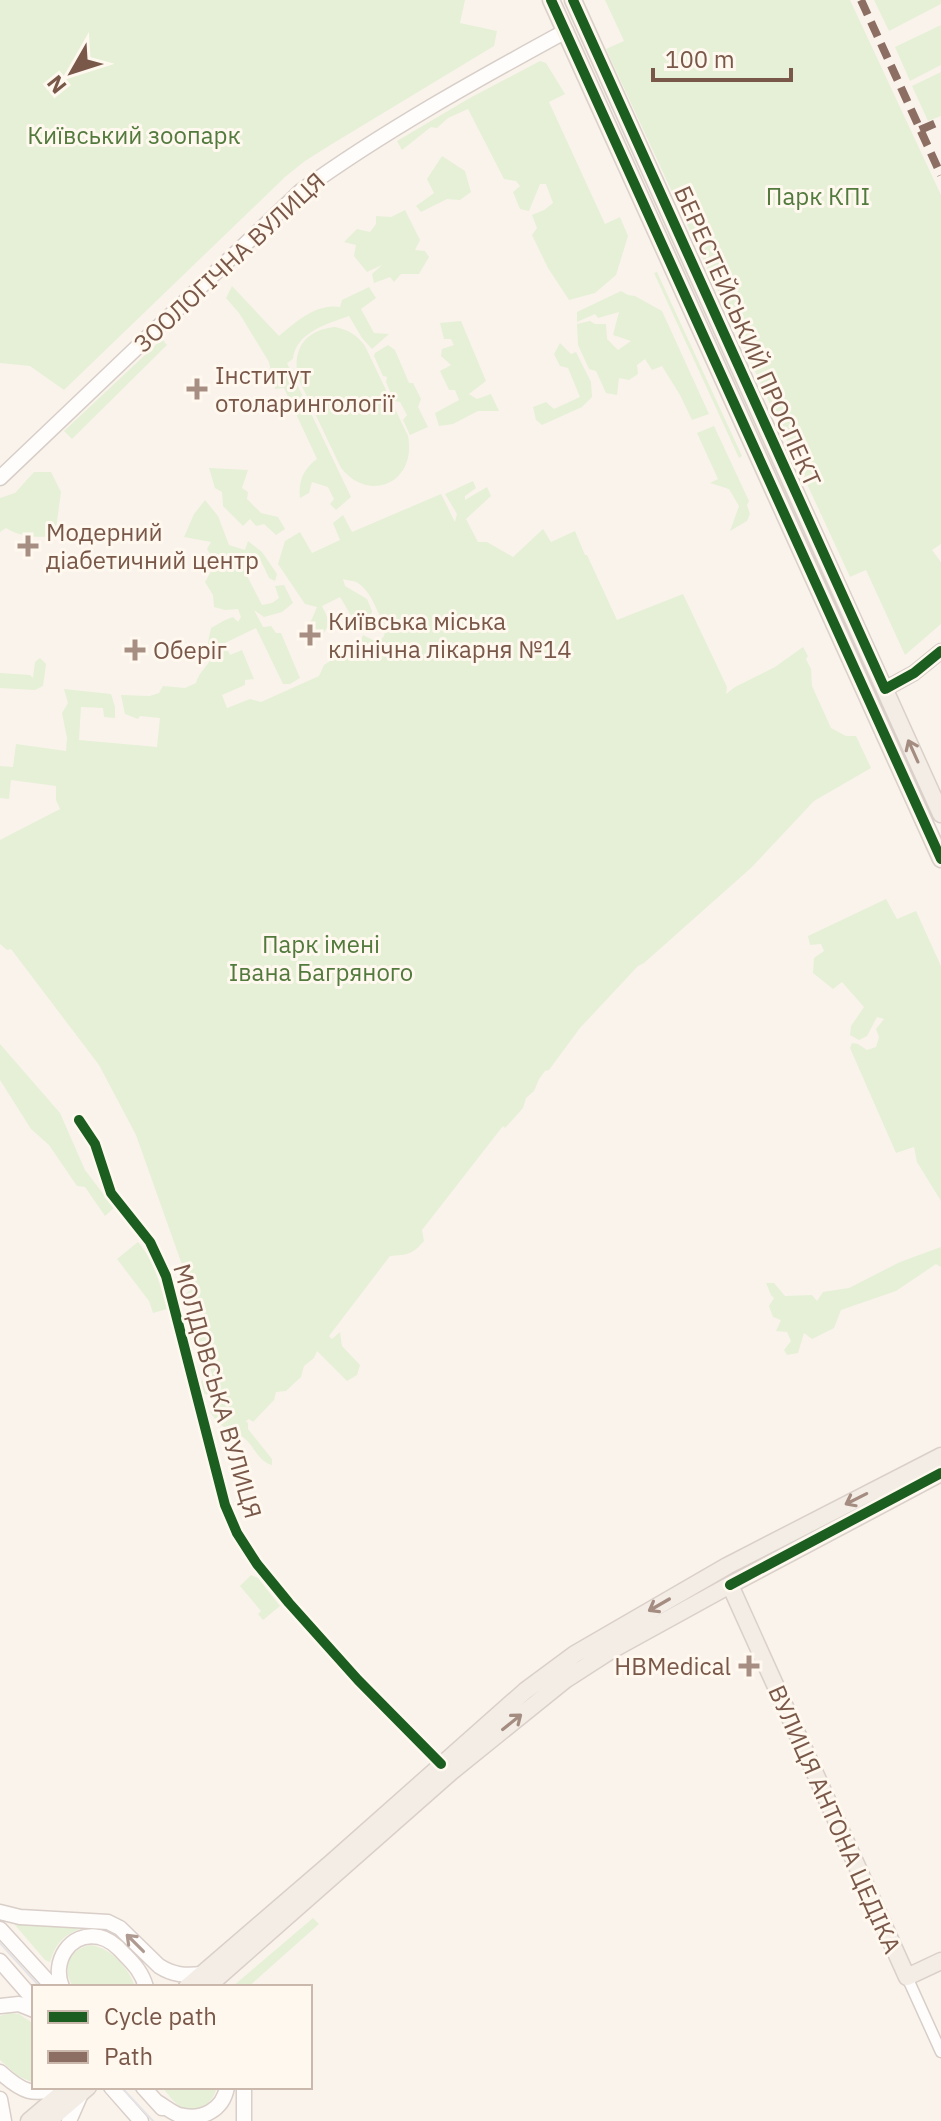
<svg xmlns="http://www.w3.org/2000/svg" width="941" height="2121" font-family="'IBM Plex Sans',sans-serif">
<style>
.green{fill:#e6f0d6}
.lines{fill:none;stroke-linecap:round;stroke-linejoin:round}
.minor-casing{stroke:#d8cec8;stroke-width:13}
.tertiary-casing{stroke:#d8cec8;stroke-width:17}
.secondary-casing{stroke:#d9cec8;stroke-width:17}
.primary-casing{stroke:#dad0c9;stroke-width:19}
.minor{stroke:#fefdfc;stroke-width:10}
.tertiary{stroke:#fefdfc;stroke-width:14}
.secondary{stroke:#fefdfc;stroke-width:14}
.primary{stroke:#f3ede6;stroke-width:16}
.tram{stroke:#e5e3e5;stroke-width:2}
.quiet{stroke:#8d6e63;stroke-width:8;stroke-dasharray:16 8;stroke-linecap:butt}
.cycleway-casing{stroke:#fff8ef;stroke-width:15}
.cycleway{stroke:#1b5e20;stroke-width:10}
.oneway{stroke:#a48c80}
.oneway2{stroke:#af9a91}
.poi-dot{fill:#a68e82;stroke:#fff8ef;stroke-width:3}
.labels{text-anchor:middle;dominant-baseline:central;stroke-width:6;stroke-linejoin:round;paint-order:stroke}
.park-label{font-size:24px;fill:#527a3d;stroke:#fff8ef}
.street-label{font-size:24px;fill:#7a5849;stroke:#fff8ef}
.poi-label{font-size:24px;fill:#7a5849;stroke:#fff8ef;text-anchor:start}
</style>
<rect width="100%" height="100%" fill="#f9f3ec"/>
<!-- green -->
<path class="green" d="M0,0H465L460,23L497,31L494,46L332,144L305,161L285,177L64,390L30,366L0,363Z
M605,0H850L941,195V544L932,550L941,562V624L905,655L866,570L850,577L606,49L624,41Z
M874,0H941V4L889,31Z
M941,25V65L910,81L895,47Z
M540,61L546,63L565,94L549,102L605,224L620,217L628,236L616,275L595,293L569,300L548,268L532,235L537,228L532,215L544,210L553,203L546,184H540L529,211L520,209L513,192L520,186L516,181L504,179L468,109L448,118L437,128L431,127L402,150L397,141L468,99Z
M941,72V116L928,121L912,86Z
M442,156L465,171L471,192L460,200L447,199L421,212L416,206L434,193L427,179Z
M405,210L420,240L415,250L425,251L429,257L419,274H401L394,282L390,277L374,283L372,274L382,265L367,272L354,256L356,245L344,242L357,229L370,232L376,224V216L391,217Z
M657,272L742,456L739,458L654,273Z
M232,286L279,336C296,322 316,303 340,307L342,300L369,287L376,298L361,309L374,333L389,334L372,349L362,338L349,316C327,324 296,332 293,359L287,363L351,497L336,510L330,504L334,499L328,487L312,482L309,493L300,498C298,481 304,468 317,459L284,388L275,389L269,362L239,313L226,298Z
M621,291L628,295L635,296L662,311L709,414L692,420L680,395L662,366L652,370L645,359L637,365L638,374L629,380L619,378L617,395L606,393L596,371L589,369L578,345L577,324L590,321L595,324H606L607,339L618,350L631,341L613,335L619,312L598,318L595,314L577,322V312Z
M461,321L486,381L469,394L477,399L491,394L499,411H478L453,424L439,426L435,413L459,400L455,390H449L440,371L451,365L441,356L442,349L454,345L451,339H444L440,323Z
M335,327C349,330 357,335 365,346L408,436C417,482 370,504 341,468L298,378C292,349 305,330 335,327Z
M162,339L167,345L72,439L64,431Z
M560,343L571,354L576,352L591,382L592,397L582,407L542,425L536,420L533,407L546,402L554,409L580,397L568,368L560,366L554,354Z
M388,345L395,350L409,383H413L421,399L418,407L428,427L410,435L403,420L407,415L400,402L394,401L386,382L387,377L383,376L374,356L375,353Z
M714,426L749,501L747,505L750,514L747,521L730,531L739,506L729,489L710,483L718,479L697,433Z
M209,468L248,470L242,488L248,492L247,499L261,513L278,517L285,529L276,535L264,524L256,526L250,519L243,526L223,506L222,492L215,488Z
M34,472H51L61,492L55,536C39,538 20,537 6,528L0,532V498L15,493Z
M473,481L476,488L465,496V500L487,487L491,496L466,519L478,542H487L513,557L543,529L551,542L575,531L585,555H587L617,620L683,594L727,687L726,694L735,687L775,667L803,647L808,656L806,659L811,669L812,686L831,728L846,736H856L871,768L814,801L752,867L644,963L638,966L580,1028L549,1070L545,1071L539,1079L534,1091L526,1098L523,1108L505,1128L503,1126L422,1230L424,1241C413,1254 407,1255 390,1256L329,1336L332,1339L340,1332L342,1346L360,1365L357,1375L347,1381L317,1351L314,1358L304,1366L301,1377L286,1391L276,1392L274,1400L253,1422L249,1419L246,1421L248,1423V1429L272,1459V1465C255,1461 253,1438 236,1434L234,1442L227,1446L221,1437L227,1429L218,1423L210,1412L218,1405L215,1399L204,1393L201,1381L212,1375L207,1355L190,1326L191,1310L185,1294L191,1290L136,1135L99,1065L11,949L7,950L0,944V840L60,809L56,800V786L11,780L9,799L0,798V766L13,767L16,744L66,751L67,738L62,713L68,703L64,689L111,694L115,707V718L104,717L103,708L81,707L79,740L157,747L160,718L140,716L138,719L125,714L121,695L150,696L159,693L163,686L185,688L196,683C201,668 208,668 213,654L207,647L211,628L225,620L233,617L238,622L241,617L238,609L225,610L214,607L213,595L205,582L216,563L207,549L211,542L184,537L194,514L205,500L218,516L229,545L245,550L248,541L262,552L277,574L275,581L269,578L261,561L244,570L262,605L272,603L279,598L275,586L284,585L293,603L282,612L264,617L254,610L263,627L271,626L276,633H281L300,678L290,684H283L256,628L225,643L230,655L242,650L254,679L245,680V685L222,695L227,708L250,699L261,702L319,676L324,665L344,652L355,658L363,635L373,640L383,638L387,627C376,614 373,591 356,582C355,581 345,580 343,579L345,586L367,599L372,611L369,623L356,624L340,597L322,606L330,623L323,634L314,631L311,621L317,607L305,604L278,564L285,541L300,532L312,553L340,540L333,523L343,515L352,532L441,494L455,522L457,514L445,494Z
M40,658L46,664L43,686L35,690L0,688V673L30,675L33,678L35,662Z
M886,899L897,919L916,911L941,966V1201L917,1162L914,1147L896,1153L850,1048L852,1043L858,1044L867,1050L876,1047L879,1037L876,1029L884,1019L877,1017L867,1036L859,1040L850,1035L851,1026L864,1007L842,982L833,989L813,973L814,958L824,951L821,944L810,945L808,936Z
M0,1044L60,1113L85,1170L114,1208L105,1216L85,1187L77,1186L49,1145L31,1129L0,1080Z
M138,1242C155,1262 160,1285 167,1309L153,1313L149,1301L117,1259Z
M941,1247V1267L936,1264L896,1291L841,1310L834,1328L812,1339L804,1333L798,1353L787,1355L784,1350L791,1341L787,1332L776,1331L781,1320L773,1317L769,1306L774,1298L771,1295L766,1283H774L785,1296L812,1295L817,1301L823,1292L849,1288L900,1262Z
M251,1575L258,1578L280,1606L263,1620L258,1614L261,1611L240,1586Z
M313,1918L319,1924L248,1987H232Z
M15,1923L31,1925L83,1926V1928C65,1934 56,1942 50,1962L45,1960L15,1925Z
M91,1945C111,1948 129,1968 135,1987H73C61,1968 69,1949 91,1945Z
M9,2013L19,2014L34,2024V2083L18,2076L0,2060V2016Z
M162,2087H217C213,2103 199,2115 181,2107C174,2103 168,2094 162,2087Z"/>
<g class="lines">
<!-- minor casing -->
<g class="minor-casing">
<path id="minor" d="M79,1120L95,1144L111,1193L150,1242L166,1276L225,1505L237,1533L257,1564L289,1603L358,1680L441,1764
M907,1977L941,2052"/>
</g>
<!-- tertiary casing -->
<g class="tertiary-casing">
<path id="tertiary" d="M0,478L301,191C384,131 476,80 566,31
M885,689L914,673L941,651"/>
</g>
<!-- secondary casing -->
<g class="secondary-casing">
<path id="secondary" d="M0,1912L20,1917L108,1922L120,1928L159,1966C173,1975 185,1976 202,1974
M0,1929L53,1987
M0,1961L34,2000
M62,1987C51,1962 70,1931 99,1937C110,1939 118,1947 125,1955C135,1965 142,1973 146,1987
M0,2006L19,2004L34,2010
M0,2072C22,2092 33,2097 62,2087
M111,2087L141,2121
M143,2087L162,2108
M0,2099L4,2121
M157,2102C164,2106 171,2112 179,2115C202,2121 223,2110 227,2087
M69,2121L80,2096
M244,2121V2087"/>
</g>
<!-- primary casing -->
<g class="primary-casing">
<path id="primary" d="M551,0L941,859
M573,0L941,814
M730,1585L907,1977L941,1961
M187,1987L331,1863L525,1691L575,1654L727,1566L941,1456
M207,1987L451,1772L565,1680L610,1651L730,1585L941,1473
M29,2121L69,2087
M48,2121L88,2087"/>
</g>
<!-- minor -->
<use href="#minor" class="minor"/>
<!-- tertiary -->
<use href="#tertiary" class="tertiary"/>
<!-- secondary -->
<use href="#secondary" class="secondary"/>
<!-- primary -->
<use href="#primary" class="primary"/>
<!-- tram -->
<path class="tram" d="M0,1943L40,1987
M121,2087L153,2121"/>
<!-- quiet -->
<path class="quiet" d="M861,0L941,175
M920,130L941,121"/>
<!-- cycleway casing -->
<g class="cycleway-casing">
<path id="cycleway" d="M551,0L941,859
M573,0L885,689L914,673L941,651
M79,1120L95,1144L111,1193L150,1242L166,1276L225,1505L237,1533L257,1564L289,1603L358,1680L441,1764
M730,1585L941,1473"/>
</g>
<!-- cycleway -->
<use href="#cycleway" class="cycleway"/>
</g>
<!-- one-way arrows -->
<defs><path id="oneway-shaft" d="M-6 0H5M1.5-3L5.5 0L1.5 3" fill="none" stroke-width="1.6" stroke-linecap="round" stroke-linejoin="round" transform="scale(2)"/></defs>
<g class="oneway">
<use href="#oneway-shaft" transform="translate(913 751) rotate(-114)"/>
<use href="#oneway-shaft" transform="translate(856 1499) rotate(153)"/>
<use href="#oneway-shaft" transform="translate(659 1605) rotate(150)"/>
<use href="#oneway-shaft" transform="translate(512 1722) rotate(-39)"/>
</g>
<use class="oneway2" href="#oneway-shaft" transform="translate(135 1943) rotate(-135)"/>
<!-- markers -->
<g class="poi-dot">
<path d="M193 377h8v8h8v8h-8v8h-8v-8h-8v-8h8z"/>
<path d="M24 534h8v8h8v8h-8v8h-8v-8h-8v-8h8z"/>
<path d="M306 623h8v8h8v8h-8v8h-8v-8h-8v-8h8z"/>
<path d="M131 638h8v8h8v8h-8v8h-8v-8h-8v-8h8z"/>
<path d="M745 1654h8v8h8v8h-8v8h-8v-8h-8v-8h8z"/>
</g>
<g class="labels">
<!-- park labels -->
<g class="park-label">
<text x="134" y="135">Київський зоопарк</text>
<text x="818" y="196">Парк КПІ</text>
<text x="321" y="944">Парк імені<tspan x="321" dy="28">Івана Багряного</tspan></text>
</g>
<!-- street labels -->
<g class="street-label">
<text transform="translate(229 262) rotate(-43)">ЗООЛОГІЧНА ВУЛИЦЯ</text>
<text transform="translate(748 336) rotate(66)">БЕРЕСТЕЙСЬКИЙ ПРОСПЕКТ</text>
<text transform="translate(218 1391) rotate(74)">МОЛДОВСЬКА ВУЛИЦЯ</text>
<text transform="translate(835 1819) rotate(66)">ВУЛИЦЯ АНТОНА ЦЕДІКА</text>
</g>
<!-- poi labels -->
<g class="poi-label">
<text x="215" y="375">Інститут<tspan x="215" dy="28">отоларингології</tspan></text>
<text x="46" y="532">Модерний<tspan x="46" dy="28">діабетичний центр</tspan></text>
<text x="328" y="621">Київська міська<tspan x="328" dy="28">клінічна лікарня №14</tspan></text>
<text x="153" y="650">Оберіг</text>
<text x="731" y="1666" text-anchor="end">HBMedical</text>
</g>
</g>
<!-- legend -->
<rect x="32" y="1985" width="280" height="104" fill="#fff8ef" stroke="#cab8ad" stroke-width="2"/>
<rect x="48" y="2011" width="40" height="12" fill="#1b5e20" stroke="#cab8ad" stroke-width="2"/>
<text x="104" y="2025" font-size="24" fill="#7a5849">Cycle path</text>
<rect x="48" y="2051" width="40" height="12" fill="#8d6e63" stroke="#cab8ad" stroke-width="2"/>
<text x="104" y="2065" font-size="24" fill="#7a5849">Path</text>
<!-- north arrow -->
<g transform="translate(72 72) rotate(231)" stroke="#fff8ef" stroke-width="6" paint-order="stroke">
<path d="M0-6L14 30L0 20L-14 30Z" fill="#7a5849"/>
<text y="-12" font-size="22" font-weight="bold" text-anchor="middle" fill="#7a5849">N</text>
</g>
<!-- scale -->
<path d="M653 68v12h138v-12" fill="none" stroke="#7a5849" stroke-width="4"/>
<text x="665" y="68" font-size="24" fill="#7a5849" stroke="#fff8ef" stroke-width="6" paint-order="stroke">100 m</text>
</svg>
